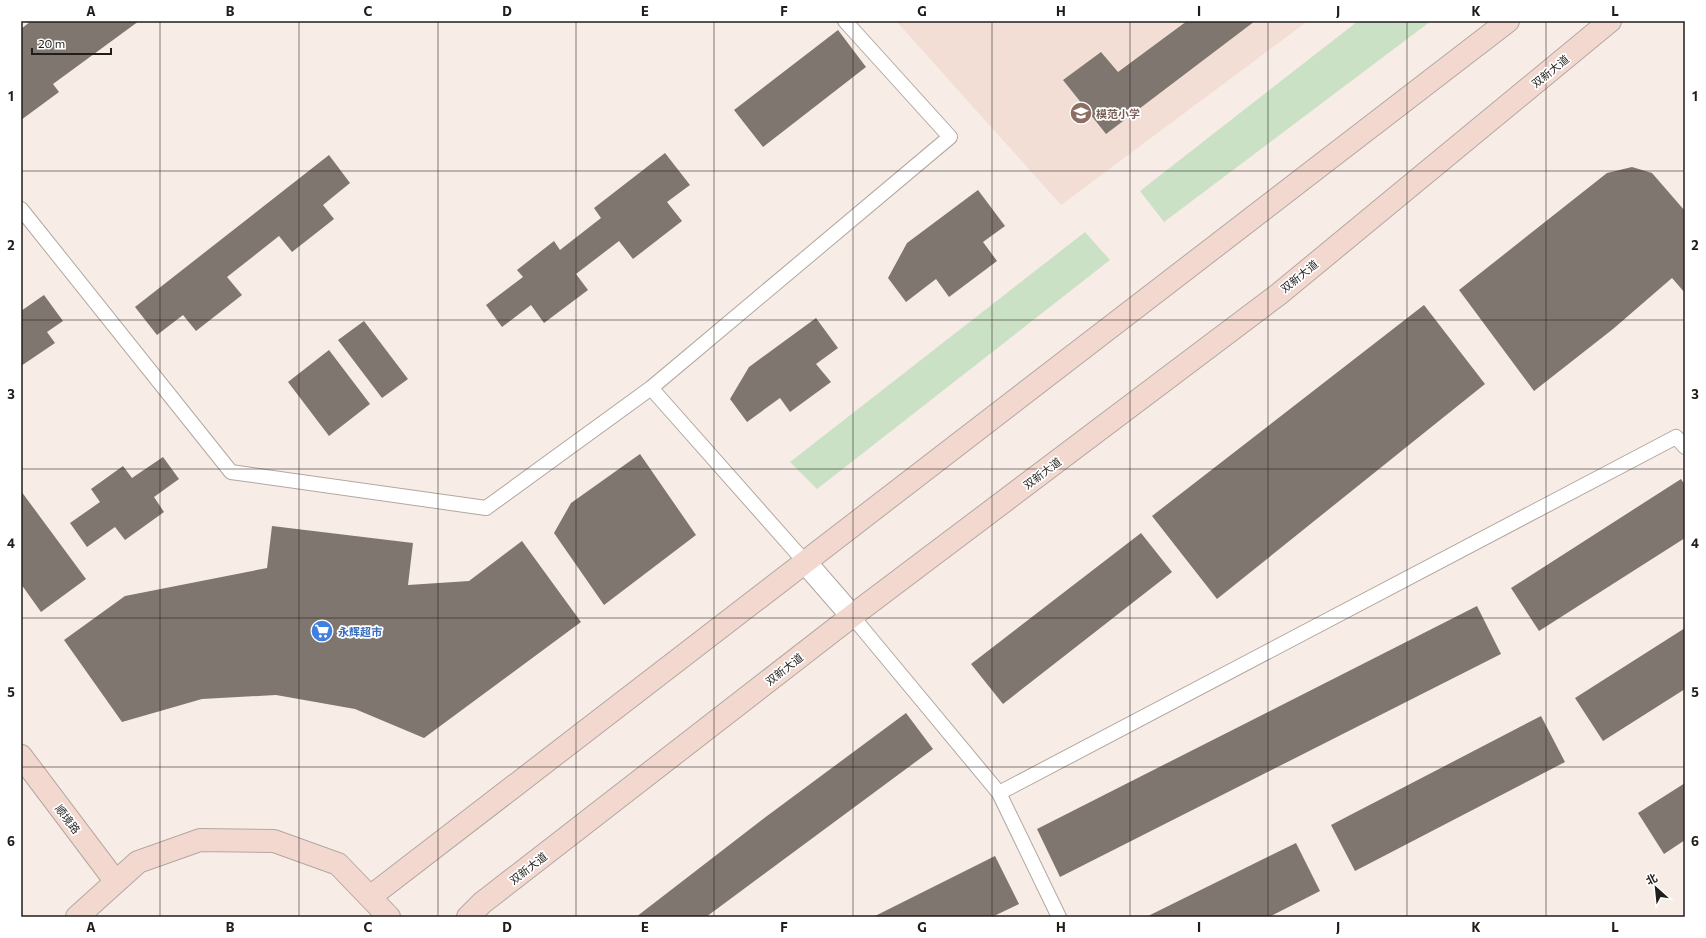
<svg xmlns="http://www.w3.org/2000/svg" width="1706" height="938" font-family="Commissioner,'Noto Sans SC',sans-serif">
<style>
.built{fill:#f2ded4}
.green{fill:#cae1c6}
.building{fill:#807670}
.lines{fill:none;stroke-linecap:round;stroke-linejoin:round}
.lane-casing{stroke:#b2a7a1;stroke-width:16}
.street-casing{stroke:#b2a7a1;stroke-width:24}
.secondary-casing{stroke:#b2a7a1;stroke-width:24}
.lane{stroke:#fff;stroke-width:14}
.street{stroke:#fff;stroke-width:22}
.secondary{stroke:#f3d8d0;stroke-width:22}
.grid{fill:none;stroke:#211d1b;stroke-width:1;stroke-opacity:0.55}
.labels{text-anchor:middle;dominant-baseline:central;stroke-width:3.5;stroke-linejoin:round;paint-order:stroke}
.street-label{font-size:11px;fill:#211d1b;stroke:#fff}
.education-label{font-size:11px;font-weight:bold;fill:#785e54;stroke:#fff;text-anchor:start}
.shop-label{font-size:11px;font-weight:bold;fill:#366cbe;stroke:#fff;text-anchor:start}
.neatline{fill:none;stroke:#211d1b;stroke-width:1.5}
.grid-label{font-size:13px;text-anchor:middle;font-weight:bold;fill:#211d1b}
</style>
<rect width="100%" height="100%" fill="#f8ece6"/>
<!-- built -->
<path class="built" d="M896,21H1308L1061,205Z"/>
<!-- green -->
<path class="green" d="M1358,21H1431L1164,222L1140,191Z
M1085,232L1110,260L817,489L790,462Z"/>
<!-- building -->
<path class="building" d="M31,21H139L53,84L59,92L21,120V29Z
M1187,21H1255L1106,134L1063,80L1101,52L1118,72Z
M838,30L866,67L763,147L734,110Z
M665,153L690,185L667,202L682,221L633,259L619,241L576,274L588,290L544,323L531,305L502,327L486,305L523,277L517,270L554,241L560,250L601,218L594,208Z
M329,155L350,183L323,205L334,219L292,252L279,236L227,277L242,295L196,331L183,315L157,335L135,307Z
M1632,167L1652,173L1685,211V293L1672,278L1613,329L1534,391L1459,290L1607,173Z
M978,190L1005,226L983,242L997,261L949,297L936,279L906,302L888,278L907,243Z
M44,295L63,321L47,332L55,343L21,366V311Z
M1424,305L1485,384L1217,599L1152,516Z
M816,318L838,348L816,364L831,382L790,412L780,398L747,422L730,399L749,367Z
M364,321L408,379L382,398L338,340Z
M329,350L370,404L329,436L288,382Z
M640,454L696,535L604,605L554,533L571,503Z
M163,457L179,479L154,497L164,512L125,540L115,527L87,547L70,523L100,502L91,489L123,466L132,478Z
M1681,479L1685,485V538L1539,631L1511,588Z
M21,491L86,579L41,612L21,584Z
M272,526L413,543L408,585L469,581L522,541L581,622L424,738L355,709L276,695L202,699L122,722L64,640L125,596L267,568Z
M1141,533L1172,572L1003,704L971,664Z
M1477,606L1501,654L1060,877L1037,829Z
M1685,628V689L1603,741L1575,698Z
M906,713L933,749L706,917H636L767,816Z
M1541,716L1565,762L1355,871L1331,825Z
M1685,783V840L1664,854L1638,813Z
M1296,843L1320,891L1269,917H1146Z
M995,856L1019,904L992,917H873Z"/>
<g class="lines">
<!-- lane casing -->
<g class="lane-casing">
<path id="lane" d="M21,209L231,472L486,508L651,388L805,562
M651,388L950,137L845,21
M852,616L999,793L1059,917
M999,793L1676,437L1685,447"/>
</g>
<!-- street casing -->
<g class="street-casing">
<path id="street" d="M805,562L852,616"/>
</g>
<!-- secondary casing -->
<g class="secondary-casing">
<path id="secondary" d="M21,756L116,882
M370,897L1508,21
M77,917L138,862L200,840L274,841L338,864L389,917
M468,917L482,903L852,616L1279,294L1610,21"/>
</g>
<!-- lane -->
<use href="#lane" class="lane"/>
<!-- street -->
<use href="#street" class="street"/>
<!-- secondary -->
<use href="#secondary" class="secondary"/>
</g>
<!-- grid -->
<path class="grid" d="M160,21V917M299,21V917M438,21V917M576,21V917M714,21V917M853,21V917M992,21V917M1130,21V917M1268,21V917M1407,21V917M1546,21V917M21,171H1685M21,320H1685M21,469H1685M21,618H1685M21,767H1685"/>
<!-- icons -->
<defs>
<g id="school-disc" transform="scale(1.15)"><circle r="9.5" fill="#8d6e63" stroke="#fff"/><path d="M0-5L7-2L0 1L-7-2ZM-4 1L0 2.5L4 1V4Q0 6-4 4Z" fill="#fff"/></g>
<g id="supermarket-disc" transform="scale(1.15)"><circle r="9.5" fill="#3f7fe0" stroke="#fff"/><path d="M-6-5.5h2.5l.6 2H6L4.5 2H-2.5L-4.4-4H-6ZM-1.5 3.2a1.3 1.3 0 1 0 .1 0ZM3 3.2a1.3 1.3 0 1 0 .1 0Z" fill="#fff"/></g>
</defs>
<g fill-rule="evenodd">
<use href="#school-disc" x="1081" y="113"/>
<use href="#supermarket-disc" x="322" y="631"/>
</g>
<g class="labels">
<!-- street labels -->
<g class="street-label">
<text transform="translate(1550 71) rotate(-39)">双新大道</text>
<text transform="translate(1299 276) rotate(-39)">双新大道</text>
<text transform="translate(1042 473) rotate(-37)">双新大道</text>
<text transform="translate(784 669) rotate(-38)">双新大道</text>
<text transform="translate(68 819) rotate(53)">顺境路</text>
<text transform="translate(528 868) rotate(-38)">双新大道</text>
</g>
<!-- education labels -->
<g class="education-label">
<text x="1096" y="113">模范小学</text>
</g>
<!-- shop labels -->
<g class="shop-label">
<text x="338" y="631">永辉超市</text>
</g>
</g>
<!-- border -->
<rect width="1706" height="938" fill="none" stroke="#ffffff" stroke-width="44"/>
<!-- north arrow -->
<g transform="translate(1656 888) rotate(333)" stroke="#ffffff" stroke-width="3" paint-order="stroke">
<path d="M0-3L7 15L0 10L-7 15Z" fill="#211d1b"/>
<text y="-6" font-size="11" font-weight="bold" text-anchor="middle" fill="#211d1b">北</text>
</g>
<!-- scale -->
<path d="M32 48v6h79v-6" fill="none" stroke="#211d1b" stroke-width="2"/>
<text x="38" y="48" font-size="12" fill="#211d1b" stroke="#ffffff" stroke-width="3" paint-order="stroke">20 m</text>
<rect x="22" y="22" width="1662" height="894" class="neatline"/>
<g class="grid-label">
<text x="91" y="16">A</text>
<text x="230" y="16">B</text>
<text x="368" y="16">C</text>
<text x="507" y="16">D</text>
<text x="645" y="16">E</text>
<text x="784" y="16">F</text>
<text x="922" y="16">G</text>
<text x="1061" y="16">H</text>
<text x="1199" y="16">I</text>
<text x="1338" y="16">J</text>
<text x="1476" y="16">K</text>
<text x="1615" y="16">L</text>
<text x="11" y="101">1</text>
<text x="1695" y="101">1</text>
<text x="11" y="250">2</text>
<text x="1695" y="250">2</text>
<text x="11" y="399">3</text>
<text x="1695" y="399">3</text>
<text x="11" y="548">4</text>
<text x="1695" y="548">4</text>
<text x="11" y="697">5</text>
<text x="1695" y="697">5</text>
<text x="11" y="846">6</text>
<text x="1695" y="846">6</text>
<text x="91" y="932">A</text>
<text x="230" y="932">B</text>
<text x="368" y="932">C</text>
<text x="507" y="932">D</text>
<text x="645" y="932">E</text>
<text x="784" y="932">F</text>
<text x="922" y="932">G</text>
<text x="1061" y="932">H</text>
<text x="1199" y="932">I</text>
<text x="1338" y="932">J</text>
<text x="1476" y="932">K</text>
<text x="1615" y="932">L</text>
</g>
</svg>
